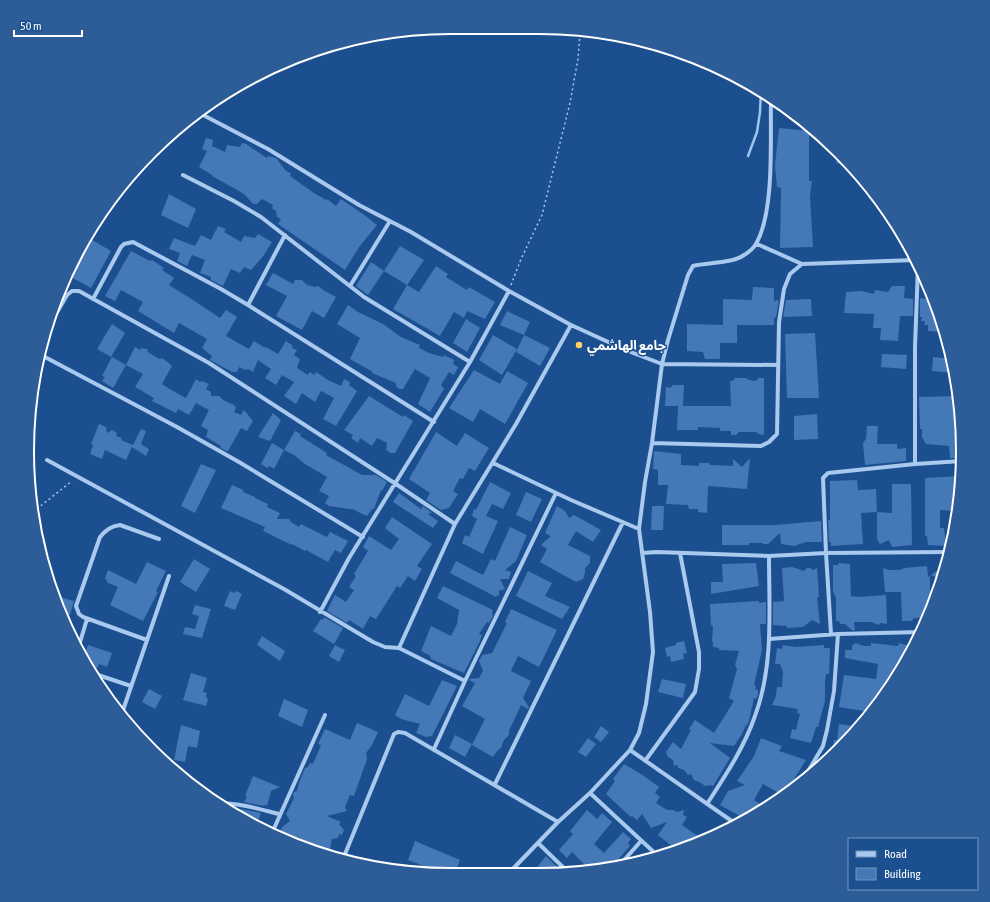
<svg xmlns="http://www.w3.org/2000/svg" width="990" height="902" font-family="'Asap Condensed','Noto Sans Arabic',sans-serif">
<style>
.lines{fill:none;stroke-linecap:round;stroke-linejoin:round}
.stream{stroke:#9cc4f0;stroke-width:2.5}
.building{fill:#4478b7}
.path{stroke:#a9c9ee;stroke-width:1.5;stroke-dasharray:2 3;stroke-linecap:butt}
.minor{stroke:#a9c9ee;stroke-width:4}
.poi-dot{fill:#ffd166;stroke:#1b4f8f;stroke-width:1.5}
.labels{text-anchor:middle;dominant-baseline:central;stroke-width:3;stroke-linejoin:round;paint-order:stroke}
.poi-label{font-size:13px;font-weight:bold;fill:#fff;stroke:#1b4f8f;text-anchor:start}
.rim{fill:none;stroke:#fff;stroke-width:2}
</style>
<rect width="100%" height="100%" fill="#1b4f8f"/>
<g class="lines">
<!-- stream -->
<path class="stream" d="M748,156L757,132L760,112L761,91"/>
</g>
<!-- building -->
<path class="building" d="M779,128L809,131V181H812L810,197L813,247L780,248L781,188L777,187L775,165Z
M206,138L213,140L212,146L225,152L227,145L240,147L242,143L246,144L267,158L268,156L276,158L286,171L291,173L290,176L314,193L326,200L327,199L336,206L341,199L363,214L377,225L359,247L345,270L278,224L281,219L277,217L276,211L272,208L273,205L262,199L257,204H253L245,195L239,191L212,176V175L199,167L207,151L202,149Z
M840,152L844,158L850,165L836,163Z
M169,194L196,209L188,228L161,215Z
M218,226L226,229L224,232L241,242L244,236L255,238L258,234L272,242L264,255L251,270L244,267L240,273L231,269L223,286L211,280V277L200,273L205,260L192,255L187,266L177,261L180,253L169,249L174,238L195,246L201,235L211,240Z
M87,237L111,251L91,288L71,277L84,252L80,249Z
M400,246L424,260L407,285L384,271Z
M131,251L150,261L152,260L164,268L162,270L174,278L169,285L193,300L220,318L226,310L237,317L226,336L249,349L254,341L265,348L266,347L278,354L286,341L293,346L292,348L297,350L294,355L300,359L297,368L308,375L310,372L314,375L316,372L328,380L341,386L344,379L350,382L349,385L357,391L336,426L323,419L334,398L321,391L315,402L302,393L296,404L284,396L294,382L282,375L276,385L265,378L271,369L258,360L253,372L248,369L245,370L239,367L237,372H232L210,360L212,356L202,348L207,339L179,323L174,333L138,311L143,302L121,290L115,301L105,296Z
M371,262L384,271L368,295L356,286Z
M436,266L448,274L446,277L467,290L469,287L495,302L485,319L467,311L464,318L454,312L440,336L393,309L407,285L419,292Z
M273,273L293,284L295,280H302L307,285L315,287L317,286L320,287L323,290L336,297L324,318L312,311L302,330L276,316L287,296L266,285Z
M926,284H928L931,289L944,332L928,331V325H924L925,321H921L922,317H920V298L927,299Z
M892,286H905L904,298L913,299V316H900L898,341L880,340L881,328H873L874,314L844,313L846,292L861,291L874,294L875,290L888,292Z
M753,287L774,288V301L779,300L776,317L774,318V325H737V343H720V359H705L703,352L687,351V324L723,325V299L752,300Z
M811,299L812,316L783,317L786,300Z
M348,305L358,312L383,324L401,337L420,345L419,348L429,353L443,357L444,355L454,360L453,364L458,367L454,375L449,372L441,385L444,389L430,412L418,404L430,378L415,369L403,389H399L396,386V383L372,373L373,372L350,359L360,338L337,324Z
M507,311L530,322L524,335L500,325Z
M466,319L480,328L467,352L453,343Z
M112,324L125,333L111,357L97,349Z
M815,333L819,398H787L785,334Z
M493,335L517,349L502,375L479,360Z
M524,335L550,348L540,366L516,352Z
M135,347L140,350L141,348L147,349L148,352L159,359L162,358L170,364L172,366L162,384L173,391L186,398L196,379L200,382L202,381L209,384L206,389L211,392V396H219L223,400L234,405L236,408L234,412L241,415L244,410L253,421L247,431L241,428L228,451H226L220,447L221,446L206,437L208,430L201,426L209,410L196,403L189,415L178,409L176,413L152,401L154,398L135,387L143,374L126,365Z
M882,354L907,355L906,369L881,367Z
M112,357L126,365L113,388L102,381L105,377L102,376Z
M933,357L952,359L955,373L932,371Z
M474,370L500,384L507,371L528,383L505,424L480,409L473,422L449,408Z
M735,378H746L749,380L756,381L758,378H764V435L759,434L756,432H739L736,435H731V431H720V428L698,427V430H677L678,406H680H665L666,387L671,388L672,385H684L683,406H731L730,381H733Z
M369,396L403,417L404,415L413,421L395,453H391L386,450L387,443L377,438L372,446L360,438L358,443L351,438L353,435L344,430Z
M958,396L962,445H961L962,458H950L949,446L926,444L922,437V429H920L919,397Z
M273,413L281,420L270,441L258,437Z
M817,414L818,439L794,440V416Z
M99,424L106,427L107,433L112,430L117,433L116,436L122,438L121,440L133,445L126,460L105,450L102,459L90,454L93,445L91,444Z
M867,426H878L877,444H897V449L906,448V461L865,465L863,443L866,439Z
M141,429L146,431L141,444L149,449L146,456L132,447Z
M295,431L301,434L300,436L327,453L326,455L362,475H376L387,482L382,491L381,490L374,509H372L367,516L356,511V510L329,506L325,503L329,496L319,491L327,477L305,464L294,455L284,450Z
M436,432L457,446L465,433L489,448L475,471L469,468L463,479L460,478L453,491L458,494L449,508L441,510L426,500L430,493L409,479Z
M272,443L284,450L274,469L270,466L267,468L261,464Z
M654,451L681,454V465L699,466V463H709L710,465L733,466V459L742,467L750,458L747,489L708,486L707,513L698,512V509H689L688,505L666,504L668,485H658V470L653,469Z
M201,464L216,470L195,513L181,506Z
M960,476L957,511L940,510V528H944L946,546L928,545L927,536H925V478Z
M857,480L858,490L876,489L877,512L861,513L863,544L831,546V542H829L828,520H830V481Z
M490,482L511,493L503,509L492,504L486,516L498,521L483,554L462,543L465,535L469,537L477,519L472,516L474,509L476,510Z
M892,484H911L912,545L892,547L889,540L880,544L877,539V512L892,513Z
M232,485L243,490V492L255,497V498L268,504L267,507L280,513L277,519H289L291,522L299,527L301,524L327,537L330,532L348,541L341,553L335,550L328,562L306,550L305,551L292,544V545L263,531L265,527L221,508Z
M526,492L542,499L531,522L516,515Z
M399,493L421,509L423,506L432,513L428,514L438,521L433,528L393,502Z
M557,506L565,511L569,518L574,515L601,530L593,542L576,531L568,545L590,556V563L585,568V573L583,579L576,582L540,562L547,549L541,545L551,536L545,533Z
M652,506H664L663,530H651Z
M392,517L432,544L417,566L422,569L415,581L408,576L400,588L397,586L376,619L370,616L363,629L349,620L347,623L327,611L335,595L346,602L354,590L349,587L356,576L354,574L368,551L363,547L369,536L391,550L399,539L385,528Z
M821,521L822,542H806L794,546L781,544L780,533L768,544H763V543H749V545H722V525H775Z
M510,527L527,535L516,561L505,570L511,572L509,579H500L505,589L499,591V596L497,595L496,597L450,573L456,561L483,575L491,559L495,561Z
M194,559L210,569L196,592L180,582Z
M147,562L166,571L156,591L158,592L143,621L110,605L118,587L108,583L105,578L108,570L136,584Z
M756,563L759,586L711,594V582H723L722,564Z
M839,563L850,564L851,596L858,597L886,595L887,624L880,623L879,625L871,622H854L855,630H852L845,624H840L839,621H836V598L833,591V565H838Z
M945,565L941,579L931,575Z
M927,566L928,577L930,576V594H934V601L931,613L929,617L914,618L911,621H902L901,592H885L883,568L889,570H900L904,568Z
M792,567L804,571L807,568H810L813,570L817,568L819,597H817L820,624L812,620L803,627L787,628V626L773,625V602L784,601L782,568Z
M528,571L552,583L545,596L570,607L562,619L516,596Z
M443,586L493,610L492,613L493,616L489,623L487,622L479,634L482,635L480,641L464,673L431,659L429,655L421,651L431,626L451,636L457,624L459,610L437,598Z
M230,591L234,593L237,591L242,594L235,610L224,606Z
M56,596L74,601L70,615L62,612Z
M759,601V603L766,602V624H760L762,650L754,685L756,686L755,689L758,690V695L756,699L754,698L749,721L747,725H746L742,734L734,746L710,743L730,758L713,786L711,785L704,786L703,784L694,780L691,774L688,775L684,770L678,768V765L674,766L673,760L668,757L666,752L673,742L681,749L691,730L689,729L695,720L714,733L734,701L729,698L737,669L735,665L739,651L719,650V648L713,647V643L712,641L713,626L711,625L710,604Z
M195,605L211,609L202,638L183,634L185,627L195,629L199,616L192,614Z
M511,609L557,630L539,667L518,656L511,671L531,681L523,698L529,707L528,709L521,705L509,731V735L504,740L501,748L497,751L493,757L472,745L485,719L462,706L475,683L469,680L470,679L479,678L483,671L479,661L482,655L492,653L507,623L505,622Z
M324,617L343,628L334,644L313,631L321,619L323,620Z
M262,636L285,651L280,661L257,645Z
M684,641L687,653L683,654L684,659L671,662L670,656L667,657L665,648L676,645V643Z
M855,643L864,646H871V643L898,646L899,643L913,647L892,686L870,712L839,707L844,675L876,679L878,664L845,658V650H852V646Z
M88,645L112,653L107,667L99,664L97,668L87,664L83,659Z
M335,645L345,650L339,662L329,656Z
M783,645L796,647L824,645V648H830L829,674H826L825,682V701L818,727H816L811,743L790,738L792,729L796,730L798,721L800,714L797,713L798,709L772,705L776,696L777,687H782L783,672L780,664H775L777,648L782,649Z
M191,673L207,678L203,692L207,693L206,697L208,699L206,706L183,700Z
M662,679L686,684L683,698L658,692Z
M442,680L457,686L432,736L426,737L416,733L420,724L401,719L395,715L405,694L429,706Z
M149,689L162,696L155,709L142,702Z
M284,699L308,710L302,727L278,716Z
M357,723L378,732L372,745L366,753L367,759L354,796L350,795L345,807L347,811L327,816L341,822L339,824L344,830L342,835L339,834L338,838L332,839L330,850L319,854L280,837L279,834L282,827L290,821L286,814L294,798L293,795L294,792L297,791L299,783L305,768L308,767L310,763L313,764L321,745L318,744L325,729L350,740Z
M839,724L859,727L839,751L831,757L834,740H837Z
M181,725L200,731L197,748L188,746L185,762L174,760Z
M601,726L609,732L601,742L594,737Z
M455,735L472,744L465,757L449,748Z
M588,738L596,744L586,757L578,752Z
M761,738L782,746L779,751L806,760L794,779L791,790L784,796L763,784L754,800L766,808L745,819L720,805L728,791L745,785L737,781L754,756Z
M624,764L644,776L659,787L655,793L660,797L656,803L667,810H674L677,812L684,810L683,815L687,817L682,825L705,841L668,853L673,847L658,835L667,822L651,828L642,814L637,820L632,816L631,817L621,808L606,794L615,781L613,779Z
M253,776L280,787L271,791L267,806L264,805V806L244,802L247,797L245,796Z
M241,809L261,813L256,826L237,817Z
M587,810L597,819L602,813L612,822L594,844L604,853L623,832L631,839L628,843L630,846L615,863L616,864L615,868L587,870L585,868V865L572,852L567,858L559,850L573,834L570,831Z
M415,841L460,860L455,873L440,872L408,860Z
M546,856L563,873L529,875L538,866Z"/>
<g class="lines">
<!-- path -->
<path class="path" d="M511,285L521,259L542,215L570,103L578,59L580,33
M33,512L72,481"/>
<!-- minor -->
<path class="minor" d="M205,116L268,149L359,205L411,232L509,291L571,325L628,351L662,364L778,365
M183,175L234,201L261,217L364,297L470,362
M757,244L802,264L915,260
M350,286L390,221
M93,299L121,247L124,244L133,242L221,289L248,305L434,422
M248,305L285,235
M44,335L67,295L72,291H79L209,363L396,484L455,524
M40,353L43,356L177,427L239,462L363,537
M652,443L761,446L769,442L777,434L779,322L784,289L790,274L802,264
M47,460L284,589L373,642L385,647L399,648L465,681
M493,463L571,500L639,529
M915,464V347L918,266
M642,553L657,552L769,556L826,553L949,552
M320,612L349,558L470,362L509,291
M831,634L826,553L823,478L828,473L915,464L962,461
M769,639L838,634L921,632
M147,640L83,617L79,614L76,606L100,537C106,530 111,526 120,525L159,539
M399,648L455,524L516,424L571,325
M78,649L87,619
M92,673L131,686
M121,716L169,576
M434,749L465,681L556,493
M630,750L736,824
M645,761L695,692L699,669V652L680,553
M803,780L823,746L827,730L834,691L838,634
M495,784L623,522
M590,793L658,856
M217,803C239,803 259,809 279,814
M707,804C725,776 744,748 755,716C774,665 769,609 769,556
M272,833L325,715
M538,843L568,872
M343,859L394,734L398,732L405,733L558,822
M618,867L641,841
M508,874L558,822L590,793L630,750L639,733L646,704L653,652L650,612L639,529L645,482L652,443L662,364L668,340L688,275L693,266C708,262 731,264 744,255C748,253 755,247 757,242C775,208 770,136 771,96"/>
</g>
<!-- markers -->
<circle class="poi-dot" cx="579" cy="345" r="4"/>
<g class="labels">
<!-- poi labels -->
<g class="poi-label">
<text x="587" y="345">جامع الهاشمي</text>
</g>
</g>
<!-- crop -->
<path d="M0 0H990V902H0ZM451 34H539A417 417 0 0 1 956 451V451A417 417 0 0 1 539 868H451A417 417 0 0 1 34 451V451A417 417 0 0 1 451 34Z" fill="#2d5d98" fill-rule="evenodd"/>
<path class="rim" d="M451 34H539A417 417 0 0 1 956 451V451A417 417 0 0 1 539 868H451A417 417 0 0 1 34 451V451A417 417 0 0 1 451 34Z"/>
<!-- legend -->
<rect x="848" y="838" width="130" height="52" fill="#1b4f8f" stroke="#7695bc"/>
<rect x="856" y="851" width="20" height="6" fill="#a9c9ee" stroke="#7695bc"/>
<text x="884" y="858" font-size="12" fill="#ffffff">Road</text>
<rect x="856" y="868" width="20" height="12" fill="#4478b7" stroke="#7695bc"/>
<text x="884" y="878" font-size="12" fill="#ffffff">Building</text>
<!-- scale -->
<path d="M14 30v6h68v-6" fill="none" stroke="#ffffff" stroke-width="2"/>
<text x="20" y="30" font-size="12" fill="#ffffff" stroke="#1b4f8f" stroke-width="3" paint-order="stroke">50 m</text>
</svg>
